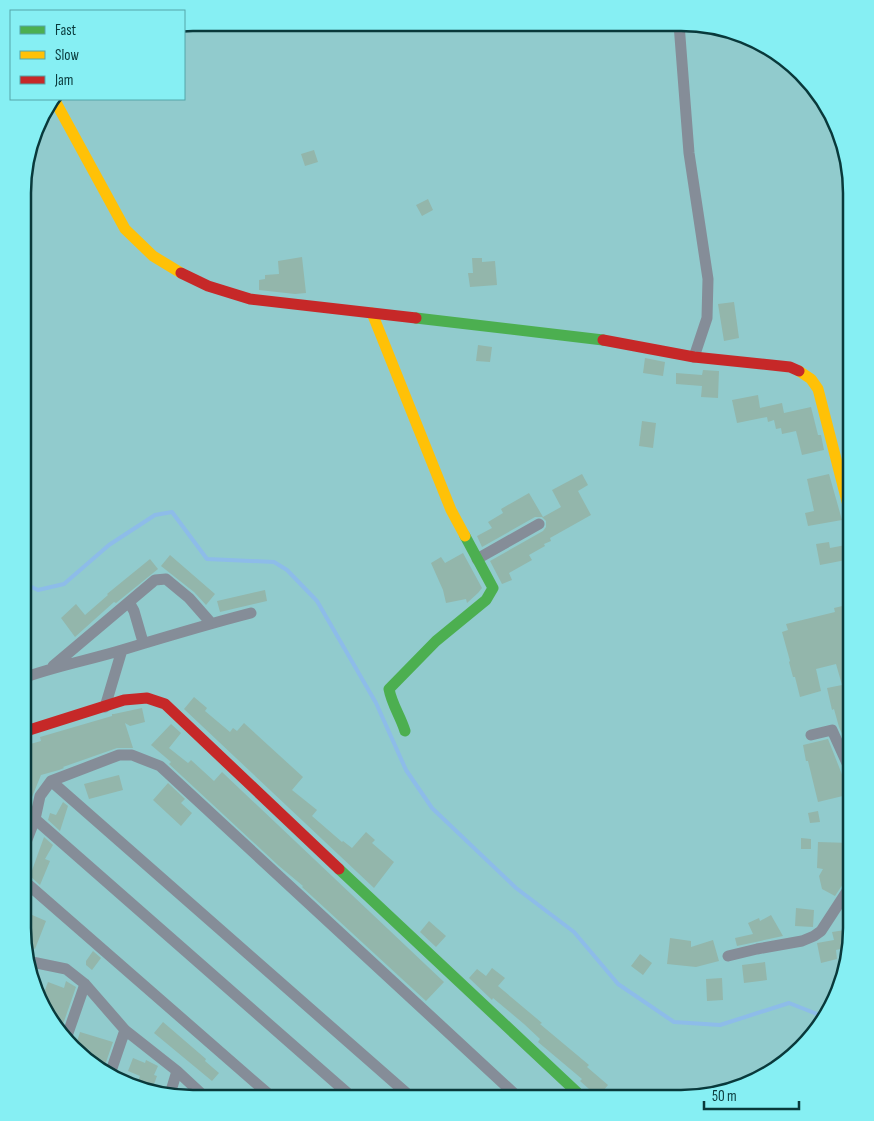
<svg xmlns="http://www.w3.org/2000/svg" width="874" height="1121" font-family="'Sofia Sans Condensed',sans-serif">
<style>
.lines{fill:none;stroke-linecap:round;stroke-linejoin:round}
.stream{stroke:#8dbce9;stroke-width:4}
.building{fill:#93b6ab}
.street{stroke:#858d98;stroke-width:11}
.fast{stroke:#4caf50;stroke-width:11}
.slow{stroke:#ffc107;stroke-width:11}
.jam{stroke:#c62828;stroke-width:11}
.rim{fill:none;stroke:#09393b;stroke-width:2.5}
</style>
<rect width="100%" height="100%" fill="#91cbcd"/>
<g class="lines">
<!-- stream -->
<path class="stream" d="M23,583L38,590L64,584L109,545L155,515L172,512L207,559L274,562L287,570L317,601L376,703L406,770L432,808L516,888L574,932L618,984L674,1022L720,1025L789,1003L825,1017"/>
</g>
<!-- building -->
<path class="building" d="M314,150L318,162L305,166L301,154Z
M428,199L433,210L422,216L416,205Z
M302,257L306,293L295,294L259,290V280L265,279V275L279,274L278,261Z
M472,258H482V262L495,261L497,285L470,287L468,273H473Z
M734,302L739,338L724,341L718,304Z
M478,345L492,347L490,362L476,361Z
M645,358L665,362L663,376L643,373Z
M703,370L719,371L718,398L701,397L702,386L676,384V373L702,375Z
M758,395L760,408L782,403L784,413L811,407L818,435H821L824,450L802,455L796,431L782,434L781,428L776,429L774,420L768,422L767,417L737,423L732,400Z
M642,421L656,423L653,448L639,446Z
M582,474L588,485L578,491L591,515L550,538L551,541L544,544L545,546L529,555L532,560L509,573L512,580L502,584L490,561L543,531L546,527V521L542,517H535L482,547L477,536L492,528L488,522L503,513L501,509L529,493L543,517L561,507L552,490Z
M829,474L842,520L808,526L805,513L814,511L807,479Z
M829,542L830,548L851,544V559L820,565L816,544Z
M463,553L482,588L478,593L467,603L466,599L446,603L443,590L431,563L441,557L445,563Z
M170,555L215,594L206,605L194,592L161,566Z
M150,559L158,569L116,603L114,602L75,637L61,618L76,604L85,615L108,595L107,594Z
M265,590L267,601L220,612L217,601Z
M851,604V754L839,727L834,709L832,710L827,688L842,685L836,664L816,669L821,691L800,697L795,677H793L789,662L790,661L782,632L788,630L786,624L835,612L834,608Z
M194,697L207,708L205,711L230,732L233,728L237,731L244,723L303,777L292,790L317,810L312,816L342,842L343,841L352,848L366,832L375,840L372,843L394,862L374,888L184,709Z
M142,708L145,722L130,726L125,723L133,748H117L63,767L64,768L59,770L41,775L23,819V780L27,768L23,754V746L41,741L40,737L112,716V714H114Z
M171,724L181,733L169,748L188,763L191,760L214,781L222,772L444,982L426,1001L302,887L303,886L279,866L169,764L171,762L151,745Z
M828,739L843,777L847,778L851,794L818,802L808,761H806L803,745Z
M119,775L123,790L89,799L84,784Z
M168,783L185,799L181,803L192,813L181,826L153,800Z
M63,802L68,806L60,831L48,820L50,813L56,815Z
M818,811L820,822L810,823L808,813Z
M44,837L53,845L45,859L50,861L40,885L30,876Z
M801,838L811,839V849H801Z
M818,842L851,843L850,877L845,881L835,896L822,889L819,876L823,869L817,868Z
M796,908L814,910L813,927L795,926Z
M23,911L46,921L35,949L27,946L22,928Z
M771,915L783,936L737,946L735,938L753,934L748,923L759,918L760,921Z
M429,921L446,936L436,947L420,932Z
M845,930L848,947L836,950L837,959L821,963L817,943L834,940L832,932Z
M670,938L691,941V947L713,940L719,961L696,967L667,964Z
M93,951L101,958L92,970L86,965V961Z
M640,954L652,963L643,975L631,966Z
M765,962L767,980L744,983L742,965Z
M492,968L505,978L498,986L542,1023L540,1024L589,1065L587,1067L608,1085L598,1097L580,1081L582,1079L538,1042L540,1039L524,1024L493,998L492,1000L469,978L477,969L486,976Z
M722,978L723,1000L707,1001L706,979Z
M66,981L76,987L61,1030L45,1013L42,998L48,982L64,988Z
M163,1022L206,1059L205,1061L219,1073L212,1081L154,1033Z
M80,1032L113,1042L103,1071L99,1070L87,1057L90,1050L76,1045Z
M133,1058L145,1063L146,1060L158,1066L154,1075L157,1076L153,1087L138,1081L140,1076L128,1071Z"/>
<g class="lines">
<!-- street -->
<path class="street" d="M679,24L689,153L708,279L707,318L694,357
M477,559L539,524
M129,602L134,611L143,642
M53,666L155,580L166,579L189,598L211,623
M23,678C56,666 89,660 122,650C165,637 208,624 251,613
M105,707L122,650
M811,735L832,730L851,772
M51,781L412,1098
M35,819L353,1098
M23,850L35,819L40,796L51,781L119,755H132L160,766L519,1098
M23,880L273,1098
M728,956L757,949L802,941L814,936L821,931L851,885
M32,962L66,969L85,984L125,1030L177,1071L206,1098
M67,1036L85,984
M110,1074L125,1030
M170,1094L177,1071"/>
<!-- fast -->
<path class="fast" d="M416,318L603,340
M405,731C400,715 392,705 389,689L436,641L486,600L493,588L465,536
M339,869L583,1098"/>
<!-- slow -->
<path class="slow" d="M54,99L125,229L153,256L181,273
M372,313L451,510L465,536
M799,371L811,379L818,389L851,517"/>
<!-- jam -->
<path class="jam" d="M181,273L208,286L250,299L416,318
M603,340L694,357L790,367L799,371
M23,732L124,700L147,698L165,704L339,869"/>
</g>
<!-- crop -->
<path d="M0 0H874V1121H0ZM193 31H681A162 162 0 0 1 843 193V928A162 162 0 0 1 681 1090H193A162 162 0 0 1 31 928V193A162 162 0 0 1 193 31Z" fill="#86eff3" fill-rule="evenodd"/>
<path class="rim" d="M193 31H681A162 162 0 0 1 843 193V928A162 162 0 0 1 681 1090H193A162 162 0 0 1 31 928V193A162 162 0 0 1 193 31Z"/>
<!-- legend -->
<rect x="10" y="10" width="175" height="90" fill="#86eff3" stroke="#54a6a9"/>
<rect x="20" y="26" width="25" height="8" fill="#4caf50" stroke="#54a6a9"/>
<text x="55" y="35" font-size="15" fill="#09393b">Fast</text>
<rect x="20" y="51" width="25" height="8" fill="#ffc107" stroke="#54a6a9"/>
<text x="55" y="60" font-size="15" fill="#09393b">Slow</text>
<rect x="20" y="76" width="25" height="8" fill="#c62828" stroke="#54a6a9"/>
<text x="55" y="85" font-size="15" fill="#09393b">Jam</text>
<!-- scale -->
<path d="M704 1101v8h95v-8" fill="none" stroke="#09393b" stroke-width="2.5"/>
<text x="712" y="1101" font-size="15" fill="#09393b" stroke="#86eff3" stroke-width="4" paint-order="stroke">50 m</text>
</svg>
